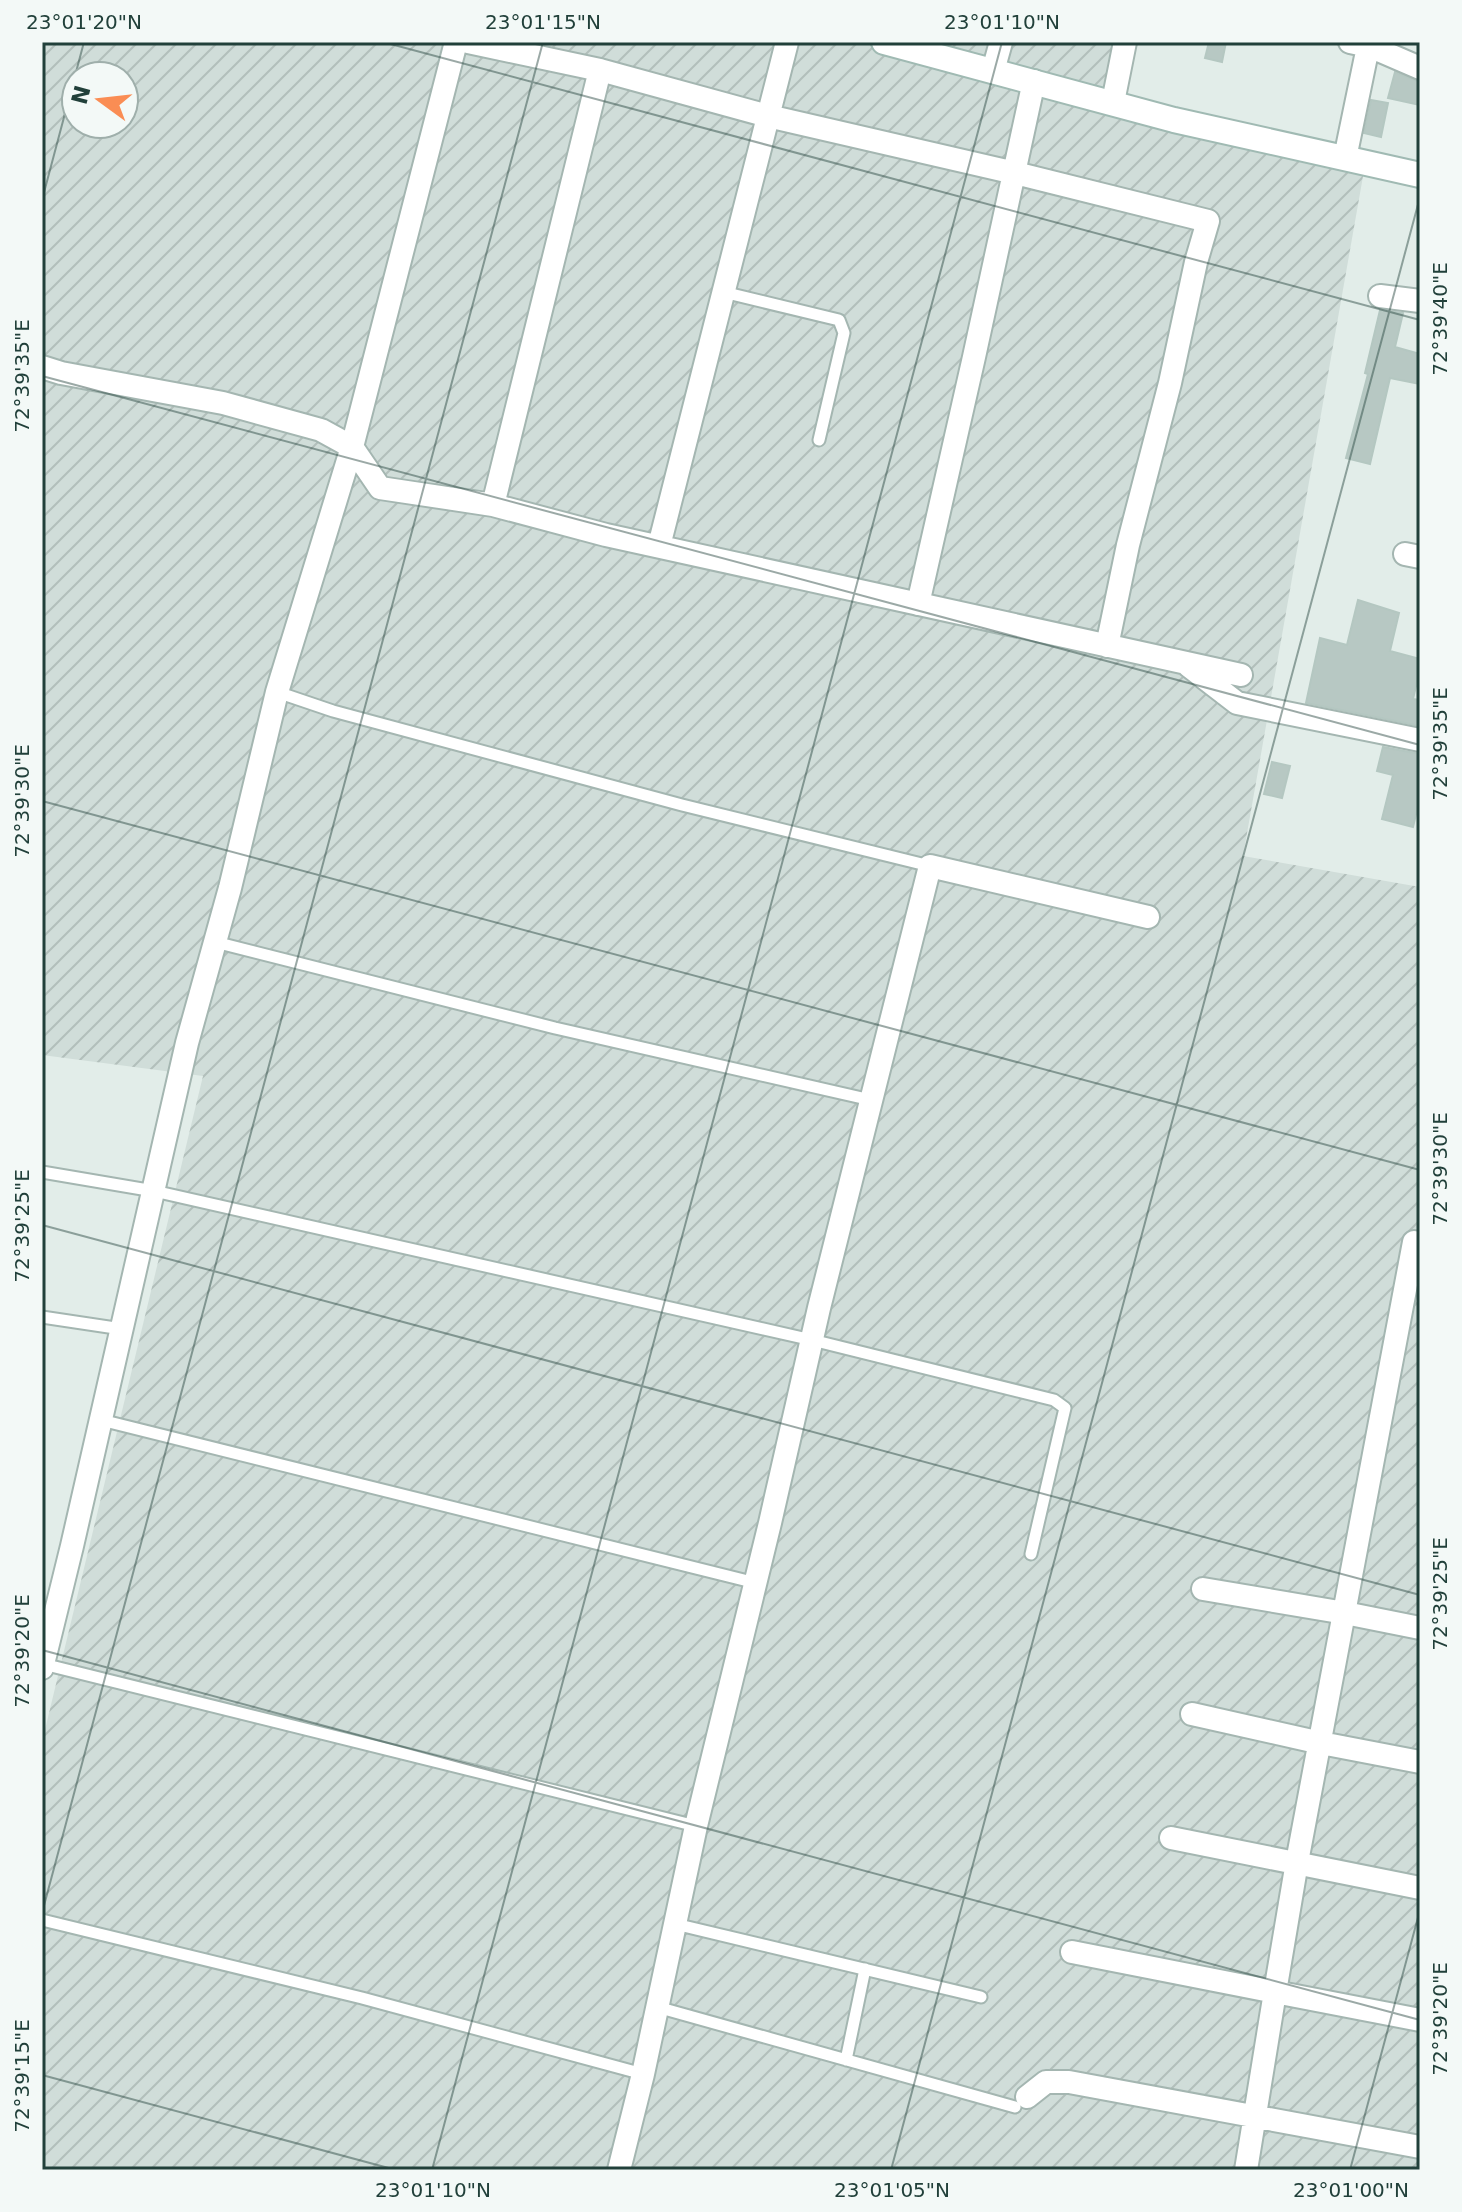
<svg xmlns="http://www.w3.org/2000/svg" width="1462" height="2212" font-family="'DejaVu Sans',sans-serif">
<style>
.industrial{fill:url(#industrial-furrows);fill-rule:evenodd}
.building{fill:#b7c8c3;stroke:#b4c7c1;stroke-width:2}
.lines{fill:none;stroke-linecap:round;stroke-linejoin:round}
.lane-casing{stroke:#a4b6b1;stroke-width:15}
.street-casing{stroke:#a4b6b1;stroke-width:26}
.secondary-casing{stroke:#a0bab3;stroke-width:28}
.lane{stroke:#fff;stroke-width:11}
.street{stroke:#fff;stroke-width:22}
.secondary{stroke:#fff;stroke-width:24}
.ticks{fill:none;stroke:#21403a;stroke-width:2;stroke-opacity:0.45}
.neatline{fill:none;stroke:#21403a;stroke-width:3}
.ticks-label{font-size:20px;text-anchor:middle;fill:#21403a}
</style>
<defs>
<pattern id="industrial-furrows" width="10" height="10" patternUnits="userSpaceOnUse" patternTransform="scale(2)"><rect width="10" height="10" fill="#d0ddd9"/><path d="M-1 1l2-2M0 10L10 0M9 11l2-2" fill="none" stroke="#b2bfbb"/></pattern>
</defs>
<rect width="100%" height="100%" fill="#e2ede9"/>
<!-- industrial -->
<path class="industrial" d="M42,42H1130L1122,96L1365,165L1243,856L1420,887V2170H42V1742L203,1076L42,1055ZM76,76H124V124H76Z"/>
<!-- building -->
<path class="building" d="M1209,42H1226L1222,62L1205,58Z
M1395,72L1420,82V105L1388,98Z
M1371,100L1388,103L1381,137L1364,133Z
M1380,310L1403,313L1395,347L1420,354V384L1390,378L1370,464L1346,458L1368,374L1365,373Z
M1358,600L1399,613L1390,651L1420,659V669L1413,699L1420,700V726L1306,703L1320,638L1347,645Z
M1383,747L1420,754V798L1413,827L1382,819L1393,775L1377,771Z
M1272,762L1290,766L1282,798L1264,794Z"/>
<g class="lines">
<!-- lane casing -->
<g class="lane-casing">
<path id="lane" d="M723,292L839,320L844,333L819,440
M277,692L333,711L682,805L930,866
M215,942L555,1028L871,1100
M42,1172L154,1191L812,1340L1054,1400L1065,1408L1031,1554
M42,1317L122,1329
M101,1420L756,1583
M43,1664L696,1826
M42,1920L362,1998L643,2074
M675,1924L981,1997
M657,2007L1015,2107
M846,2060L865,1969"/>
</g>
<!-- street casing -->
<g class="street-casing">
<path id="street" d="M468,42L600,70L768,116L1015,173L1208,221L1196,262L1170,383L1128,545L1107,646
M1350,42L1369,46L1420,68
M993,71L1001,42
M1113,102L1125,42
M1345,158L1369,42
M1380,296L1420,301
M42,367L61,373L223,403L321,430L352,447L380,488L493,505L606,535L1241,675
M493,505L600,70
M659,546L787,42
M1405,554L1420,557
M918,604L974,357L1034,81
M1189,666L1237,703L1420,740
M1203,1589L1345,1613L1420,1628
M42,1668L72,1546L187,1043L230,888L277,692L352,447L456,42
M1192,1714L1321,1743L1420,1762
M1171,1838L1420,1888
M1072,1952L1275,1992L1297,1862L1414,1242
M1027,2097L1046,2082H1069L1420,2147
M619,2170L643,2074L696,1826L770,1523L819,1308L930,866L1148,917
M1246,2170L1275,1992L1420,2020"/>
</g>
<!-- secondary casing -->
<g class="secondary-casing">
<path id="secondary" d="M884,42L1174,120L1420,175"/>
</g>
<!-- lane -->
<use href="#lane" class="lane"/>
<!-- street -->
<use href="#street" class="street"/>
<!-- secondary -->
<use href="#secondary" class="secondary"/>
</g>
<!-- ticks -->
<path class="ticks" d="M383,42L1420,320M42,200L84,42M42,376L1420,745M42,801L1420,1170M42,1225L1420,1595M42,1650L1420,2020M42,1913L543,42M42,2075L396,2170M432,2170L1002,42M891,2170L1420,197M1350,2170L1420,1910"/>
<!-- border -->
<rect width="1462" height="2212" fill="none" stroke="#f3f9f7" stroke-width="88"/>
<!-- north arrow -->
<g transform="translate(100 100) rotate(285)"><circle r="38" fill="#f3f9f7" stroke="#9fafab" stroke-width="2"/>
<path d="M0-6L14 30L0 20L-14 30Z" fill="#fa8d54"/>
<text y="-12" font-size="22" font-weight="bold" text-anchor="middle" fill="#21403a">N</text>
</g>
<rect x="44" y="44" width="1374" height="2124" class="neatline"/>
<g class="ticks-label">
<text x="84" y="29">23°01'20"N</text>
<text x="543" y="29">23°01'15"N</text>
<text x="1002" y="29">23°01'10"N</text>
<text transform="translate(1440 319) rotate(-90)" y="7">72°39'40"E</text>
<text transform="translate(22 376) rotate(-90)" y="7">72°39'35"E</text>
<text transform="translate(1440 744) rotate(-90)" y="7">72°39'35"E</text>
<text transform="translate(22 801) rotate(-90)" y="7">72°39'30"E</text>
<text transform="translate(1440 1169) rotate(-90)" y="7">72°39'30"E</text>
<text transform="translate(22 1226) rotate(-90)" y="7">72°39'25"E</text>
<text transform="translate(1440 1594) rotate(-90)" y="7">72°39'25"E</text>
<text transform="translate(22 1651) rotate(-90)" y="7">72°39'20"E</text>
<text transform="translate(1440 2019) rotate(-90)" y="7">72°39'20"E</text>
<text transform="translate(22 2076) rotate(-90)" y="7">72°39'15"E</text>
<text x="433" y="2197">23°01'10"N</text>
<text x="892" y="2197">23°01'05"N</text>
<text x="1351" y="2197">23°01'00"N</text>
</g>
</svg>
